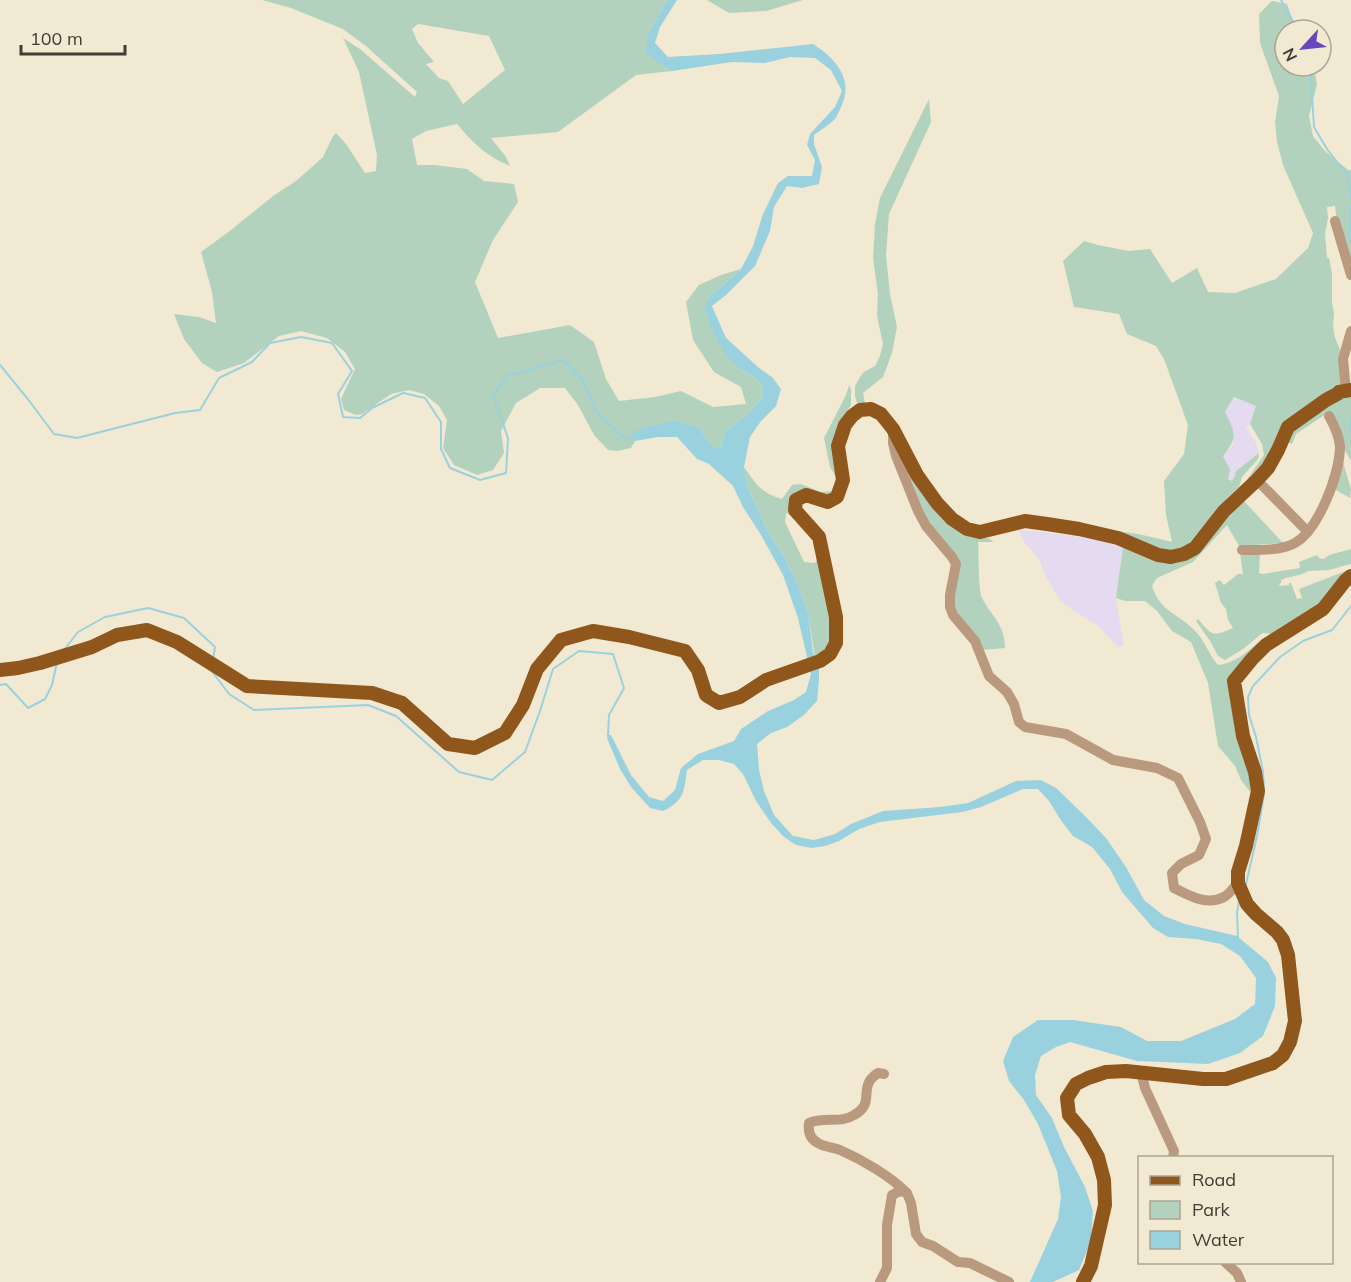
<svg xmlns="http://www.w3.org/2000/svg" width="1351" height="1282" font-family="Mulish,sans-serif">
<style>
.industrial{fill:#e4dbf0}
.green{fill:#b2d2bd;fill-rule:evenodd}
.water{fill:#99d2de}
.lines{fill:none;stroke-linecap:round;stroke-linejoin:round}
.stream{stroke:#99d2de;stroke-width:2}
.minor{stroke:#ba9a7f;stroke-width:10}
.major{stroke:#8f571c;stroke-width:14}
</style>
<rect width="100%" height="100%" fill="#f2e9d2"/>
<!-- industrial -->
<path class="industrial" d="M1234,397L1256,406L1250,424L1246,427L1256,443L1259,453L1236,471L1235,476L1232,481L1228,479L1229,475L1223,456L1233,445L1234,432L1225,412Z
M1018,529L1090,538L1123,547L1116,598L1124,646L1118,647L1099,627L1061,602L1044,573L1040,561L1024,542Z"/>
<!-- green -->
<path class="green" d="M262,0H667L648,34L660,64L672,71L636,75L558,132L491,138L506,157L510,166C487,157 472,142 457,124L426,131L412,139L417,165H435L467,169L484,181L514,184L518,202L493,240L475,282L498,338L570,325L594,342L606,379L619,401L655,397L681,391L713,407L746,404L741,387L714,372L693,340L686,302L699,285L721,275L741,269L709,297L706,308L739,369L754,377L761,384L763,396L749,413L725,431L721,448H714L699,428L632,434L635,441L631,448L617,451L608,450L594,435L578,405L565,388H540L516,403L501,431L504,453L493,470L477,475L454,465L443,448L447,420L439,406L424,394L409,390L391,394L362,414L356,415L344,410L341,399L355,369L345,352L327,338L301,331L279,336L244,363L217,372L202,363L184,339L174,314L199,317L216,323L212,292L201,252L231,230L273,196L296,181L323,157L333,136L336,133L346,144L365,173L376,171L377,155L359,72L343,38L360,49L415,97L417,92L366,46L343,29L291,8ZM418,24L489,36L505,70L463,104L448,81L439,78L426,64L434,62L418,43L412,29Z
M707,0H803L766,11L729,13Z
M1272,1L1287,4L1293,21L1302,30H1285V66H1314L1317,84L1309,116L1313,136L1325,151L1348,170H1351V263L1336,216L1335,206L1327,207L1328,218L1325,234L1327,258H1329L1332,273V303L1334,313L1333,326L1335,338L1342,354V381L1339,387L1302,411L1268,460L1249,481L1248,478L1264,455L1262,444L1250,424L1256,406L1234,397L1225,412C1235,433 1239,436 1223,456L1230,470L1228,479L1232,481L1235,476L1236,471L1259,453L1258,459L1242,477L1239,487L1227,498L1191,543L1177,551L1166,552L1103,531C1126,530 1149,536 1172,542L1166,515L1164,481L1184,454L1188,425L1164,359L1156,346L1127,334L1119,314L1074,307L1063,261L1084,241L1098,245L1128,251L1150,249L1172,283L1197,268L1208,292L1235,293L1276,279L1308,248L1313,233L1283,165L1277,142L1275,122L1279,96L1260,43L1259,14Z
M929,99L931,122L889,214L886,255L890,294L897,327L892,353L883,377L863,393L865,403H857L855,396V386L860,377L864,372L875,366L880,356L883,344L877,316L878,294L873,258L875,224L880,198Z
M849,385L851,390V405L842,420L836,443L840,481L836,492C823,497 812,492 799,492C788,502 793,510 801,521L786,513L785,522L804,562L815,563L819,556L827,585L833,632L828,650L815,658L808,612L796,580L783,554L768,532L748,488L744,467C757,485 761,493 782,499L792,485L801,484L821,492L833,491L837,479L830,467L824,438L846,395Z
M1351,393V461L1343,447L1329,412L1296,434L1292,444L1285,441L1290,430L1305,418Z
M897,443L917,480L978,536L990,539L993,542H978C979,553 978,590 982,598C991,616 1005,624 1005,648L982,650L953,606L958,572L928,524Z
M1343,462L1351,489L1350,498L1334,489Z
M1244,501L1283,543L1239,546L1227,525L1193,562L1157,578L1152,586C1160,613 1181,614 1197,633C1206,643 1209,655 1218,665C1234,664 1248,651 1260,641L1233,677L1251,770V793L1241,780L1235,766L1218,746L1208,683L1191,642L1172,631L1157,611L1145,601H1125L1116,598L1123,547L1177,561Z
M1351,549V564L1329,570L1308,571C1302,576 1288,576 1281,580V583L1279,584L1280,586L1289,585V583H1291L1297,599L1302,598L1299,589L1351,569V574L1322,601L1272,634L1263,633L1260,635L1243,649L1225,660L1218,656L1210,641L1196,621L1198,619C1212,636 1213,637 1233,628L1228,620L1226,609L1221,603L1215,583L1220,580L1224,585L1238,574H1243L1240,553H1260L1259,573L1263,574L1300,568L1299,562L1317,555L1319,558L1324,559L1329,555Z"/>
<!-- water -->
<path class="water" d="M667,0H677L660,27L655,43L668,57L719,54L813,44C837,59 855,81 840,109C840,110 836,117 836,118C830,124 821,130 814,135V144L822,167L819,184L802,188L787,186L774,207L770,231L755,266L726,295L712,306L726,338L758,367L773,378L781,389L776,406L761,421L750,437L744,467L748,488L768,532L783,554L796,580L808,612L813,652L819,670V681L817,701L804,715L787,727L771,733L757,744L759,770L764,791L774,815L793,836L814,840L835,834L851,824L883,811L940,807L968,803L1016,781L1041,780L1056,788L1086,817L1106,838L1126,867L1144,900L1164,916L1185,924L1237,936L1268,962L1276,978L1275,1006L1263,1036L1240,1053L1208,1064L1137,1061L1070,1042L1056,1047L1041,1056L1035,1075L1036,1095L1052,1118L1064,1147L1085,1187L1093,1211L1091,1241L1079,1270L1053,1282H1030L1058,1219L1061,1197L1057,1171L1038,1124L1024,1100L1009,1081L1003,1061L1013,1037L1038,1020H1073L1121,1027L1147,1041H1181L1235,1019L1255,1004L1256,978L1240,956L1221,944L1196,939L1168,937L1153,928L1122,892L1110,869L1092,847L1073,836L1060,819L1049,801L1038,789H1023L981,807L962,812L880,822L859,829L839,841L825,846L811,848L796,845L784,837L771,823L756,801L743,774L734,764L719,760H703L687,770C684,792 684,801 663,811L650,808L631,787L620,769L607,738L608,735H611L631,775L649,797L663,801L675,790L681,768L698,754L734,741L741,729L768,711L794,700L806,692L811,674L798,618L783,575L761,535L743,507L733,486L709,464L697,459L677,437H658L635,441L631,434L642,428L676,421L699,428L714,448H721L725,431L749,413L763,396L761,384L754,377L739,369L725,353L711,327L705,308L709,297L741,269L753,246L763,214L778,183L788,176H812L815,160L807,145L810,134L835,107L842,91L831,70L815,58L790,57L765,63L732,62L672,71L660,64L646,52L648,34Z"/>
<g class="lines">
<!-- stream -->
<path class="stream" d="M1281,0L1298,30
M1310,66L1314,127L1327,149L1348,176L1351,196
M1351,206L1350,238L1351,241
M0,365L27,398L54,434L77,438L175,413L200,410L219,378L252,362L270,343L301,337L332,343L352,371L338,394L343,417L360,418L372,408L403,393L425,398L441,422V449L450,468L480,480L506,473L508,438L493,396L507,376L563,360L582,379L596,411L625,439L635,437
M1351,419L1350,428L1351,432
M64,650L78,632L105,617L148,608L184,618L215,647L213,659
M211,670L229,694L254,710L368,705L396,716L459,772L492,780L525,752L540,711L553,669L579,651L613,654L624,688L609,715L608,736
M0,685L6,684L28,708L45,699L52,685L57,662
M1264,788L1263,772L1256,737L1249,715L1248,697L1253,686L1280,657L1303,641L1332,630L1351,606
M1246,884L1257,836L1264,794
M1238,938L1237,913L1239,902"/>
<!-- minor -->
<path class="minor" d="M1335,221L1351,275
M1346,391L1343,359L1351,331
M893,429V443L896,456L918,511L926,526L952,557L956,564L950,595V607L953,615L975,641L989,676L1007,692L1014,704L1019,722L1025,727L1066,734L1113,760L1157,768L1178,778L1200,822L1206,839L1199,855L1181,864L1172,873L1174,888C1190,896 1207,906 1224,897C1230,894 1234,887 1238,883
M1257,480L1308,532
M1242,550C1258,550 1278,551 1293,544C1318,532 1340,474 1340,446C1339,436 1334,425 1329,416
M1141,1072L1145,1088L1174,1151L1173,1158
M884,1074L878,1073C875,1075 873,1077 871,1079C861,1091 874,1104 854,1115C841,1124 824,1116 809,1123C808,1131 810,1139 818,1143C824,1147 833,1147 840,1150C863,1160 890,1176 907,1193
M1225,1262L1237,1273L1241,1282
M880,1282L887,1268V1225L892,1195L900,1191L907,1193L911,1203L916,1234L922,1242L933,1246L958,1262L970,1263L1009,1282"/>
<!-- major -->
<path class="major" d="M0,670L18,668L40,663L92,647L117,635L147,630L177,642L247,686L372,693L402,703L448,744L475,748L505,733L523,705L537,669L561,640L593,631L629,637L685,651L698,670L706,695L719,703L740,697L766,680L820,661L830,654L836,643V617L819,537L795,510L796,500L806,495L828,502L837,497L843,480L838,446L845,425L852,416L860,410L871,409L881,414L893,429L917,475L937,503L952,519L967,529L980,532L1025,521L1047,524L1079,529L1118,538L1158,555L1171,557L1184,554L1195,548L1224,511L1257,480L1268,468L1278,450L1288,427L1326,400L1339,393V392L1351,390
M1083,1282L1091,1266L1105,1205L1104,1180L1098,1157L1085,1134L1069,1115L1067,1098L1076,1084L1088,1078L1106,1072L1126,1071L1203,1079H1226L1273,1063L1283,1055L1290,1042L1295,1021L1288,955L1283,940L1277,932L1256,914L1247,904L1238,883V872L1246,846L1258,791L1255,772L1243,736L1234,681L1252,659L1266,645L1323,609L1345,581L1351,576"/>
</g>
<!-- legend -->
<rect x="1138" y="1156" width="195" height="108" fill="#f2e9d2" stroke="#aba493" stroke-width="1.5"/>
<rect x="1150" y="1176" width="30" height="9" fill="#8f571c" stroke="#aba493" stroke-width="1.5"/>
<text x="1192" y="1186" font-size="18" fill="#403d34">Road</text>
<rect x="1150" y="1201" width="30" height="18" fill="#b2d2bd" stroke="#aba493" stroke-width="1.5"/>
<text x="1192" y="1216" font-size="18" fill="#403d34">Park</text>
<rect x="1150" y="1231" width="30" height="18" fill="#99d2de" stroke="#aba493" stroke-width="1.5"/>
<text x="1192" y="1246" font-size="18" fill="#403d34">Water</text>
<!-- north arrow -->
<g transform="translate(1303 48) rotate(243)"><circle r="28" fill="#f2e9d2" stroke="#aba493" stroke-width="1.5"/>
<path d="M0-4.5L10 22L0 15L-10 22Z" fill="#6745bd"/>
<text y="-9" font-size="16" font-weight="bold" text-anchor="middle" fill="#403d34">N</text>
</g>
<!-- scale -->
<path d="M21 45v9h104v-9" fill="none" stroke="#403d34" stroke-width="3"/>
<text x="30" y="45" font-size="18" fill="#403d34" stroke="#f2e9d2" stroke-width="4.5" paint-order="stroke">100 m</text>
</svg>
